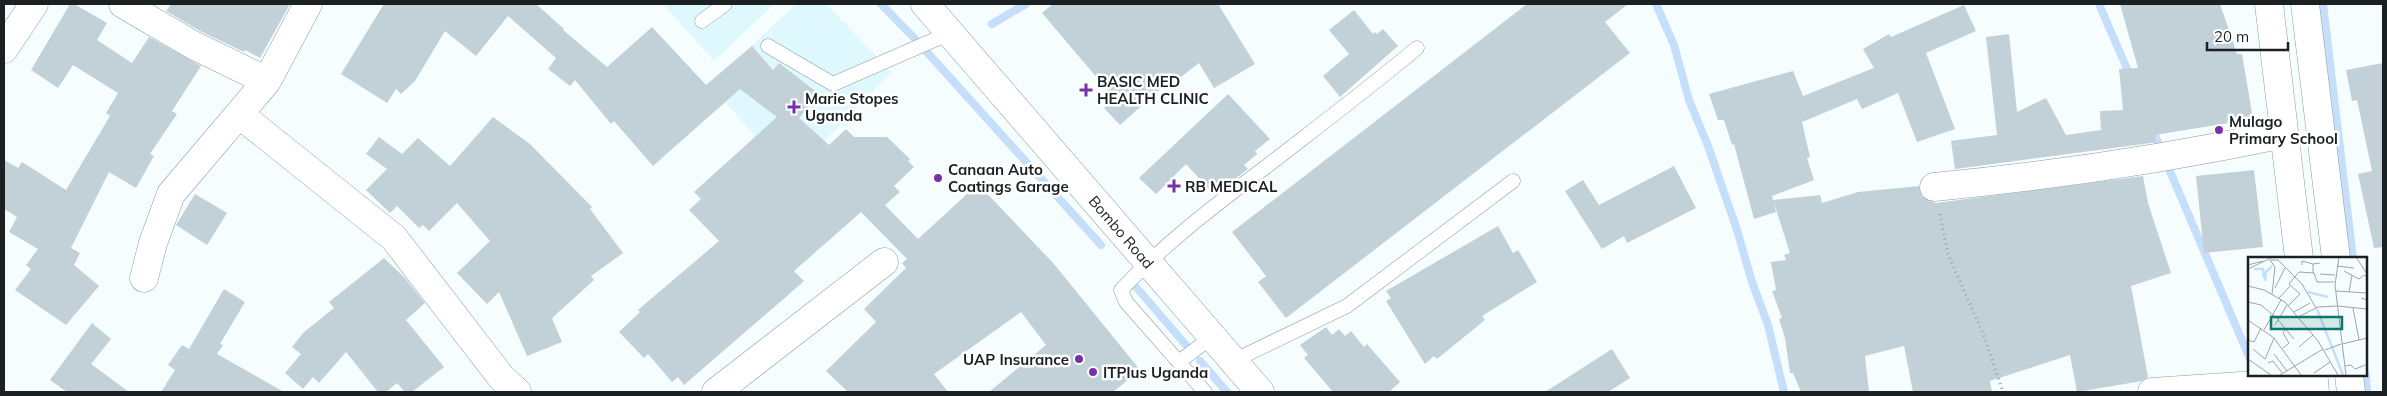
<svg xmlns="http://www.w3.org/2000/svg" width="2387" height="396" font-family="Mulish,sans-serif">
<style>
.built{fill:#def8fd}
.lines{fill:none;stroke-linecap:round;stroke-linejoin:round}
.stream{stroke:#c5dffa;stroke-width:8}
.building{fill:#c2d0d7}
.service-casing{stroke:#8d9c9f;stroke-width:15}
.minor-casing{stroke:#8d9c9f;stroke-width:29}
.primary-casing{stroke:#8d9c9f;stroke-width:29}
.path{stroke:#9aa0a1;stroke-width:3;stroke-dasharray:1 4;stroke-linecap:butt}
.service{stroke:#fff;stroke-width:14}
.minor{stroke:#fff;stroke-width:28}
.primary{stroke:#fff;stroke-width:28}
.poi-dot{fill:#7632a6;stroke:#fff;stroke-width:2}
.labels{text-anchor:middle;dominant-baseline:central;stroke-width:5;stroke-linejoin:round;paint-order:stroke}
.poi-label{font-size:15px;font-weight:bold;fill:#1b2122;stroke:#fff;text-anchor:start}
.street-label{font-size:15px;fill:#1b2122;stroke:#fff}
.inset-river{fill:none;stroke:#c5dffa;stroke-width:2.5}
.inset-road{fill:none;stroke:#9ea5a6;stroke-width:1}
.view{fill:#0f766e;fill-opacity:0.15;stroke:#0f766e;stroke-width:2.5}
.inset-edge{fill:none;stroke:#1b2122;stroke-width:2.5}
</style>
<rect width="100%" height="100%" fill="#f6fdfe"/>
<!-- built -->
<path class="built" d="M663,4H774L714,61Z
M796,4H826L892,72L793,173L749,129L710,85Z"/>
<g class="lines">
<!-- stream -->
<path class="stream" d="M881,4L916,40
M1656,4L1674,45L1689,100L1708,146L1737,230L1752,282L1768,325L1784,392
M2099,4L2131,78
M2323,4L2353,258
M992,24L1026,4
M926,51L1101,245
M2152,128L2162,152
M2166,162L2250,359
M1136,287L1186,345
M1200,361L1227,392
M2366,375L2367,392"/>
</g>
<!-- building -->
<path class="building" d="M70,4H74L107,23L97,40L132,63L149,37L201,66L172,111L177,114L150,154L154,156L136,188L109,172L71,248L80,253L74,265L99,286L66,325L15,290L31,269L26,265L38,249L9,232L17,217L4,209V160L18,168L22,162L66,190L110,116L106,113L118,93L73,65L58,88L31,70Z
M171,4H290L260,58L245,50L244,52L200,31L166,11Z
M384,4H536L564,29L563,30L607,67L652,27L706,85L752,46L773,70L779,63L819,94L799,118L829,145L846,129L854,137H887L910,159L908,161L914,167L894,186L900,192L885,205L918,239L978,184L1054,264L1140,370L1113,392H989L1046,345L1021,312L934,374L948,392H848L826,371L876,322L864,309L906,268L902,263L907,259L861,212L794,271L804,281L787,296L684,385L678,377L672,382L648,354L644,358L619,332L640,312L638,310L719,241L689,210L701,199L694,192L777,117L740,89L653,166L614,121L611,124L575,80L570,86L548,69L556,58L508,16L476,56L445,31L415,81L401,94L396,89L387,103L341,74Z
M1053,4H1218L1255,64L1214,88L1199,63L1168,87L1166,84L1120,125L1104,108L1115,99L1042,13Z
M1527,4H1628L1605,22L1630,53L1286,318L1258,282L1266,276L1232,232Z
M2120,4H2220L2237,54H2242L2253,119L2155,135L2156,142L2151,143L1955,169L1951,141L1997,135L1986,37L2009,34L2017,112L2046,98L2066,135L2101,130L2100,111L2123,110L2119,69L2138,68Z
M1964,5L1976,31L1926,53L1955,129L1917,142L1898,93L1862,109L1857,99L1802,122L1810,157L1807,158L1814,180L1772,196L1773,200L1820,195L1822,203L1858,192L1919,186L1922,196L1928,201L1936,203L2143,176L2148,203L2171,273L2131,286L2148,377L2142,381L2077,392L2070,355L1990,381L1992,392H1913L1904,346L1865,356L1869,392H1801L1793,373H1790L1785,338L1779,319L1782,318L1772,291L1776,290L1771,262L1786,260L1784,255L1790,253L1773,200L1776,212L1754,219L1734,144L1732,145L1724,120H1718L1709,94L1793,71L1803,96L1874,68L1863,49L1889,34L1891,37Z
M1354,10L1373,34L1375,32L1377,34L1383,29L1398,46L1340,97L1323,76L1349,54L1329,30Z
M2383,63V247L2374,248L2358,174L2372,171L2357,100L2352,101L2346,70Z
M1228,94L1270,139L1255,151L1257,154L1244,165L1248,169L1214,195L1186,164L1156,194L1139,178Z
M493,117L530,144L592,207L590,209L623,253L591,276L594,280L552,318L562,342L527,356L499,292L487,304L457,273L490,241L457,203L429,231L423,225L419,228L397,206L390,213L366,190L387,169L366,154L379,137L402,154L418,138L450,166Z
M1674,166L1696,208L1627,243L1624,236L1602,249L1565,191L1583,180L1599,205Z
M2254,170L2263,247L2204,253L2196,176Z
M195,194L227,213L207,245L176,225Z
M1498,226L1513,253L1518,250L1537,282L1482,316L1485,320L1437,359L1434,356L1425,364L1386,301L1391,298L1386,291Z
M384,258L405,278L425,303L406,320L444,367L412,392H405L397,383L386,392H378L346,352L319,383L313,377L303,389L285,373L301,354L292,347L303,333L334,308L329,302Z
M224,289L245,302L220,344L223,345L217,354L284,392H161L175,370L168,365L182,345L189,349Z
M92,323L111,339L91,364L129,392H67L50,380Z
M1326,327L1332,335L1339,329L1345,336L1351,331L1364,347L1367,344L1400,382L1389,392H1333L1304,358L1308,355L1300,345Z
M1612,349L1630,378L1608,392H1545Z"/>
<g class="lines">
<!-- service casing -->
<g class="service-casing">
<path id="service" d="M702,21L725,4
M768,46L833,84L950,33
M1180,361L1212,337
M1233,361L1347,306L1513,181
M1205,392L1126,302L1121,290C1166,242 1219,202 1271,163C1320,125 1369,88 1417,48"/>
</g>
<!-- minor casing -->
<g class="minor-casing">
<path id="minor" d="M123,4L193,45L267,81
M4,49L34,4
M239,114L394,238L501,377L517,392
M1934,187C2051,176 2169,158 2284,134
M144,278L153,243L171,194L267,81L308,4
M716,392L884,262
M2152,392L2314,381"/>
</g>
<!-- primary casing -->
<g class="primary-casing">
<g id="primary">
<path id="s1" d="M925,4L1260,392"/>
<path d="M2269,4L2299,258"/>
<path d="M2305,4L2336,258"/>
<path d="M2313,375L2315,392"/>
<path d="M2349,375L2351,392"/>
</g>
</g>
<!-- path -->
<path class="path" d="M1940,214L1948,254L1984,336L2003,392"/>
<!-- service -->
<use href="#service" class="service"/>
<!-- minor -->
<use href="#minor" class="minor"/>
<!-- primary -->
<use href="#primary" class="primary"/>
</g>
<!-- markers -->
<g class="poi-dot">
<path d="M1083.5 82.5h5v5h5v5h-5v5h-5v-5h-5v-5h5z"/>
<path d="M791.5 99.5h5v5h5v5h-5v5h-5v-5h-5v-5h5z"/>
<circle cx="2219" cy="130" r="5"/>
<circle cx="938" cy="178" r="5"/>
<path d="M1171.5 178.5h5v5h5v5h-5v5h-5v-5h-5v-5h5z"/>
<circle cx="1079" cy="359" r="5"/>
<circle cx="1093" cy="372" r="5"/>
</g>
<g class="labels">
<!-- poi labels -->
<g class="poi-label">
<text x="1097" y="81">BASIC MED<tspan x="1097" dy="17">HEALTH CLINIC</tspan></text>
<text x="805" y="98">Marie Stopes<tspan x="805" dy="17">Uganda</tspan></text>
<text x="2229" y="121">Mulago<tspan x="2229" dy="17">Primary School</tspan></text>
<text x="948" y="169">Canaan Auto<tspan x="948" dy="17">Coatings Garage</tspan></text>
<text x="1185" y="186">RB MEDICAL</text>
<text x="1069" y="359" text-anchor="end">UAP Insurance</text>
<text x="1103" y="372">ITPlus Uganda</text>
</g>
<!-- street labels -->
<g class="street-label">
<text stroke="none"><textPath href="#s1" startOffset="301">Bombo Road</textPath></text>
</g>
</g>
<!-- overview -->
<g transform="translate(2248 257)">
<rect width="119" height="119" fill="#f6fdfe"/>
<path class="inset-river" d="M6,12H15L16,21M17,24L18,15L24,9M60,35L80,40M69,52L95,118"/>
<path class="inset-road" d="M91,0L87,28L98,118M108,0L119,17M22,3H30L54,27L68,51M22,3L27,10L24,37M0,8L15,4M54,8V4L65,7M89,9L106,11M0,12L25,0M96,14L111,22L116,18L119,20M65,16V7L72,6M72,17L87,18M0,29L16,33L37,45L70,84L90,118M27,31L37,11M88,34L119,36M101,35L104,18M31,41L42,29M113,41L119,43V23M0,45L13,48L31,63M40,49L52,37L41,27L51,15L66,16L69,25H86M90,49L119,52M105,51L111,83M46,55L62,46M50,60L70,50L89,49M0,63L26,81L53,118M30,63L46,82M27,68L39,48M16,73L33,43M0,83L6,85L13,71M94,87L119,81M51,90L65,78M35,91L41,86L35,76L38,71M5,92L17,102L26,81M77,93L93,87M26,97L39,114M0,102L23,118M20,106L25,104L35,117M97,109L103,108L107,112L117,108M66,116L82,105M32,118L75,92"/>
<path class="view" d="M23,60H94V72H23Z"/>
<rect width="119" height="119" class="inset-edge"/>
</g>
<!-- border -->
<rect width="2387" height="396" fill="none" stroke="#1b2122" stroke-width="10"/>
<!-- scale -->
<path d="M2207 42v8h81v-8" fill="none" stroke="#1b2122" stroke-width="2.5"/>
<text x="2214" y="42" font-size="15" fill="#1b2122" stroke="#ffffff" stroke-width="4" paint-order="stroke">20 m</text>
</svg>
